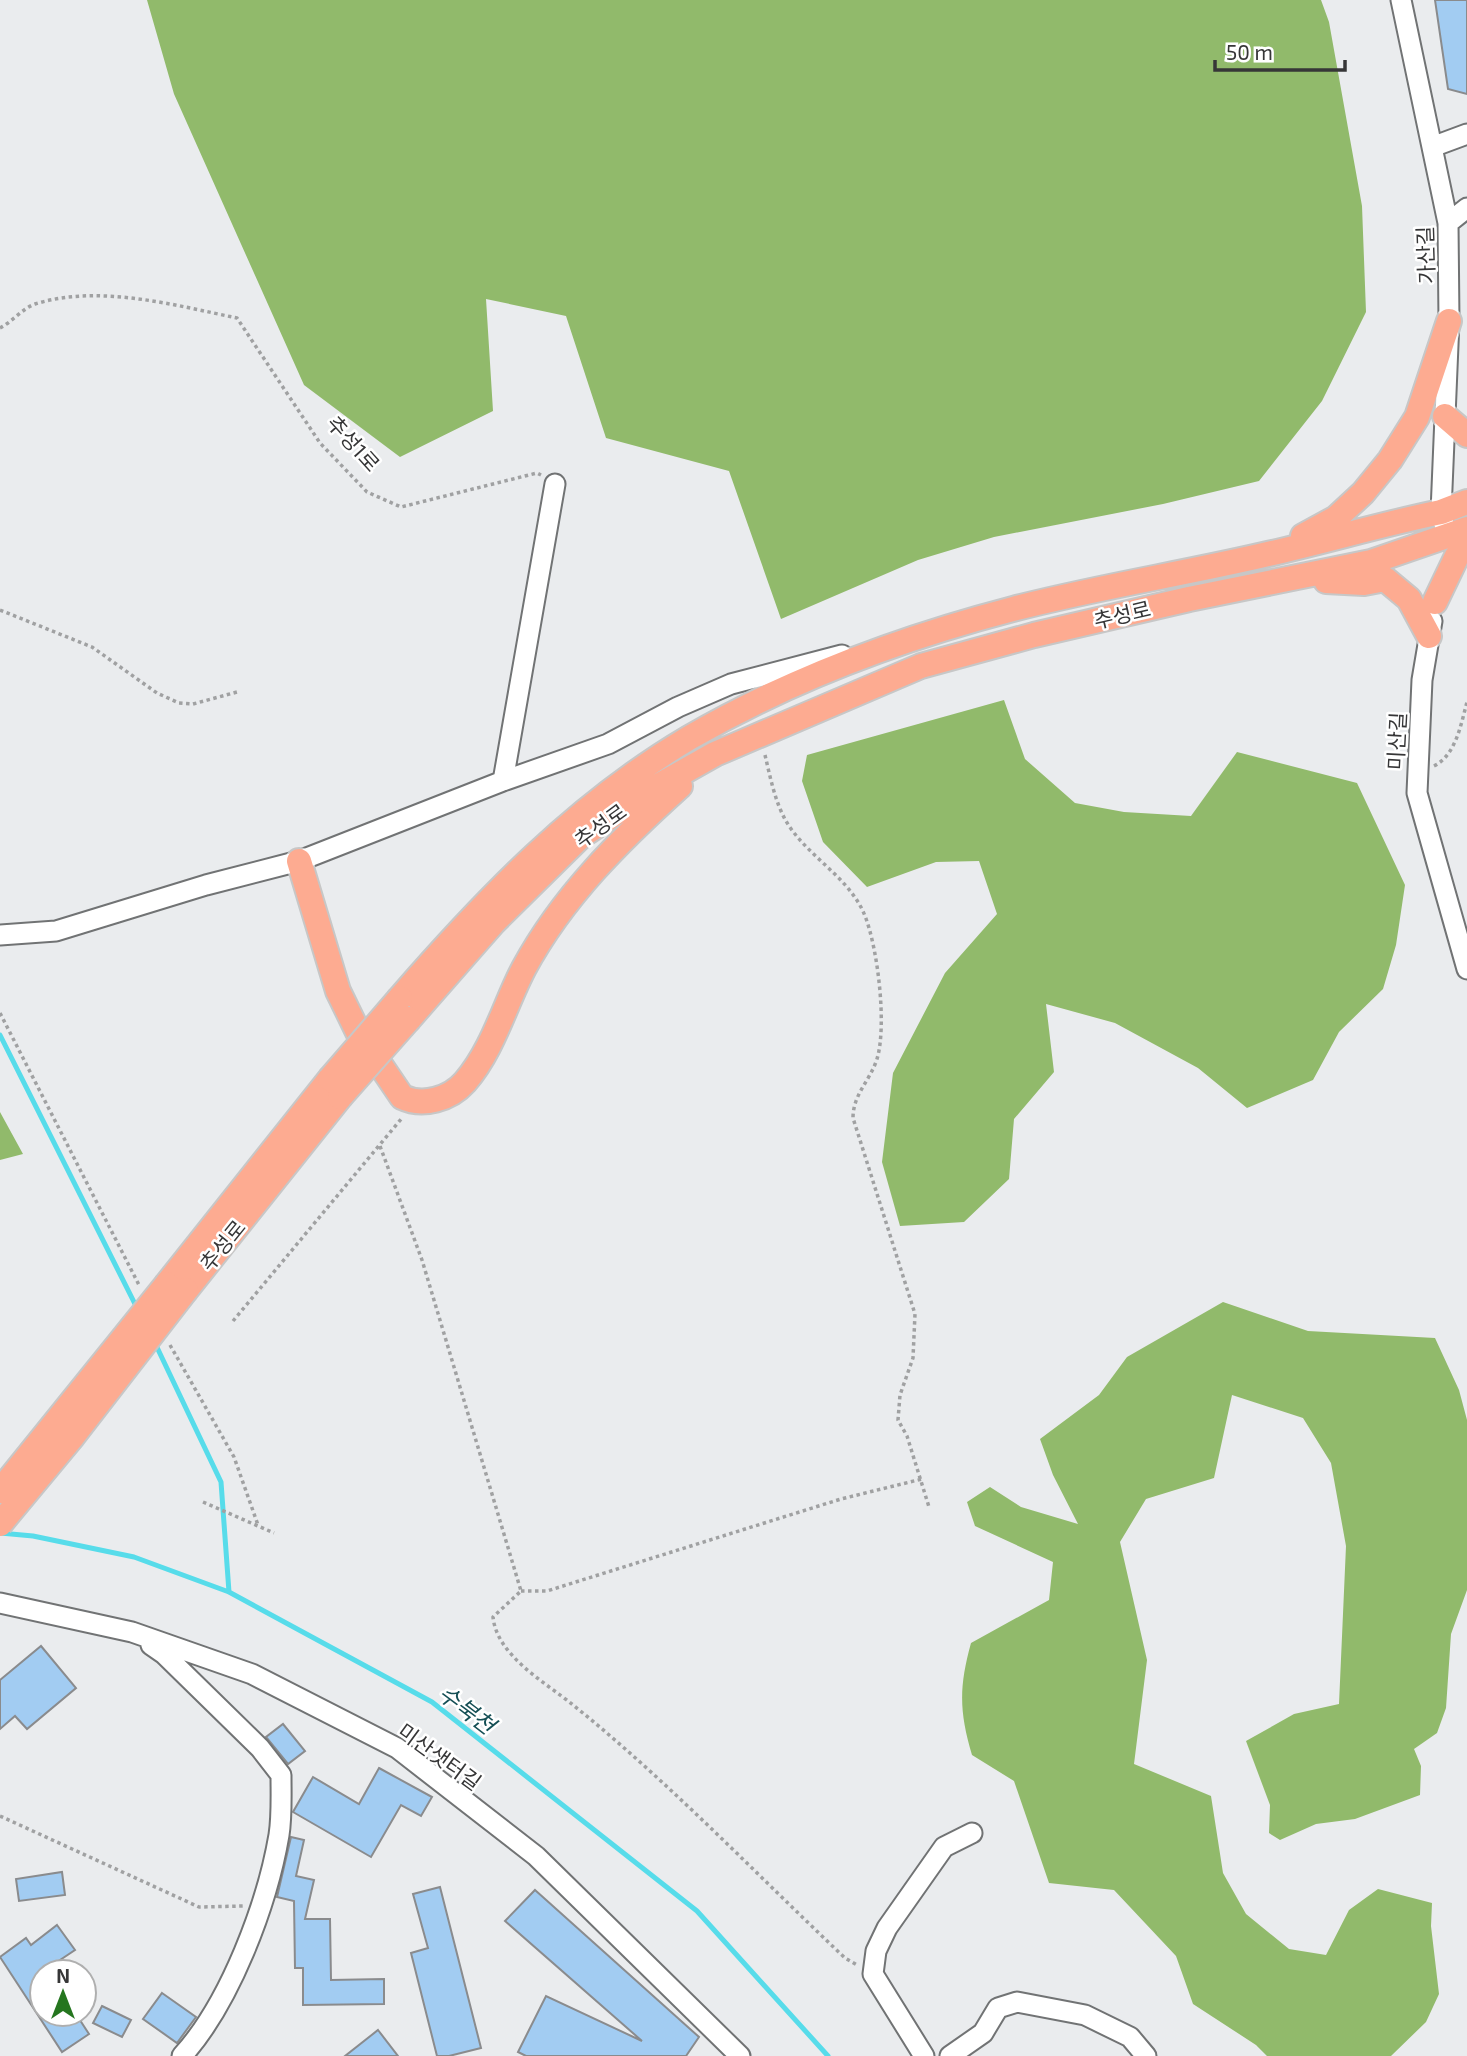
<svg xmlns="http://www.w3.org/2000/svg" width="1467" height="2056" font-family="'Exo 2','Noto Sans KR',sans-serif">
<style>
.forest{fill:#91ba6b}
.lines{fill:none;stroke-linecap:round;stroke-linejoin:round}
.stream{stroke:#57dcea;stroke-width:5}
.building{fill:#a2ccf2;stroke:#8a8b8d;stroke-width:2}
.minor-casing{stroke:#717374;stroke-width:23}
.major-casing{stroke:#c7c7c7;stroke-width:28}
.path{stroke:#a0a1a2;stroke-width:3.5;stroke-dasharray:3.5 3.5;stroke-linecap:butt}
.minor{stroke:#fff;stroke-width:19}
.major{stroke:#fdab91;stroke-width:24}
.major-bridge-casing{stroke:#c7c7c7;stroke-width:28;stroke-linecap:butt}
.major-bridge{stroke:#fdab91;stroke-width:24}
.labels{text-anchor:middle;dominant-baseline:central;stroke-width:5;stroke-linejoin:round;paint-order:stroke}
.street-label{font-size:21px;fill:#363637;stroke:#fff}
.water-label{font-size:23px;font-style:italic;fill:#154f55;stroke:#fff}
</style>
<rect width="100%" height="100%" fill="#eaecee"/>
<!-- forest -->
<path class="forest" d="M147,0H1321L1329,22L1362,206L1366,312L1322,401L1259,481L1163,504L994,537L918,560L781,619L729,471L606,438L566,316L486,299L493,411L400,457L304,385L174,94Z
M1004,700L1025,759L1075,803L1124,812L1191,816L1237,752L1357,783L1405,885L1396,945L1383,989L1339,1032L1313,1080L1247,1108L1198,1068L1115,1023L1046,1004L1054,1072L1014,1119L1009,1179L964,1222L900,1226L882,1162L893,1073L945,973L997,914L979,861L936,862L867,887L823,842L802,781L807,755Z
M0,1112L23,1154L0,1160Z
M1223,1302L1308,1331L1435,1338L1459,1390L1467,1420V1590L1451,1634L1446,1708L1437,1733L1414,1749L1421,1766L1420,1795L1355,1819L1316,1824L1280,1840L1269,1833L1270,1805L1246,1741L1294,1714L1339,1704L1346,1546L1331,1463L1303,1418L1232,1395L1214,1478L1146,1499L1120,1542L1147,1660L1134,1764L1211,1796L1223,1873L1246,1914L1289,1949L1326,1955L1349,1910L1378,1889L1432,1903L1431,1926L1439,1994L1426,2022L1391,2056H1267L1256,2045L1193,2004L1176,1956L1114,1890L1049,1883L1014,1781L972,1755C959,1711 959,1687 971,1643L1049,1600L1053,1562L975,1526L967,1502L990,1487L1021,1507L1078,1524L1053,1475L1040,1439L1099,1395L1127,1357Z"/>
<g class="lines">
<!-- stream -->
<path class="stream" d="M0,1035L137,1308
M154,1341L221,1482L229,1592
M0,1533L33,1536L134,1557L229,1592L432,1702L697,1911L828,2056"/>
</g>
<!-- building -->
<path class="building" d="M1435,0H1467V94L1448,89Z
M41,1646L76,1688L27,1729L15,1716L0,1729V1680Z
M283,1724L305,1751L288,1764L266,1737Z
M379,1768L432,1797L421,1816L401,1805L371,1857L293,1812L313,1777L359,1804Z
M291,1837L304,1840L296,1876L314,1880L305,1919H330L331,1980L384,1979V2004L303,2005V1968H295L294,1901L277,1897Z
M62,1872L65,1895L19,1901L16,1879Z
M440,1887L481,2048L449,2056H437L411,1953L428,1948L413,1894Z
M535,1890L699,2037L686,2056H526L518,2052L546,1996L642,2041L505,1921Z
M57,1925L75,1950L42,1972V2014H76L89,2034L62,2052L0,1957L26,1938L31,1945Z
M162,1993L196,2017L177,2043L143,2019Z
M102,2006L131,2020L122,2037L93,2023Z
M378,2030L398,2056H345Z"/>
<g class="lines">
<!-- minor casing -->
<g class="minor-casing">
<path id="minor" d="M1401,0L1448,223L1449,321L1441,512L1444,524
M1432,147L1467,134
M1448,223L1467,208
M1432,621L1422,680L1417,793L1467,969
M503,781L555,484
M0,935L56,931L206,885L299,861L503,781L608,744L678,707L731,684L842,655
M0,1603L132,1632L252,1674L397,1748L536,1856L740,2056
M151,1645L164,1654L260,1748L281,1775C281,1795 282,1816 279,1835C267,1905 230,2003 182,2056
M924,2056L873,1974L876,1951L887,1928L944,1847L972,1833
M950,2056L983,2033L998,2008L1017,2002L1085,2015L1130,2037L1146,2056"/>
</g>
<!-- major casing -->
<g class="major-casing">
<path id="major" d="M1445,416L1467,435
M1303,536L1336,518L1363,493L1390,460L1417,417L1449,321
M1326,581L1364,583L1385,579L1409,599L1429,636
M1435,602L1457,556L1467,548
M299,861L338,991L358,1032L402,1097C423,1107 450,1099 465,1082C493,1050 505,1004 524,968C563,896 620,840 680,786
M400,998C485,900 577,804 689,738C789,680 902,638 1013,609C1097,587 1183,574 1268,554C1326,541 1382,524 1441,512L1467,502
M409,1019L493,923L581,836L644,794L715,754L921,666L1034,635L1189,599L1371,562L1467,529
M167,1284L330,1079
M186,1290L340,1097"/>
</g>
<!-- path -->
<path class="path" d="M0,328C12,322 23,308 35,304C99,284 174,305 237,318L320,443L367,492L401,507L537,473L541,475
M0,610L92,647L157,693L179,703L193,704L237,692
M765,755C770,776 775,802 786,821C806,856 850,877 865,916C878,949 887,1026 877,1059C870,1081 853,1094 853,1118L915,1314L913,1358L900,1395L898,1420L907,1436L929,1507
M1434,766C1456,755 1461,724 1467,702
M0,1013L139,1285
M380,1146L422,1260L521,1591L493,1617C497,1656 545,1682 573,1705C669,1782 755,1873 845,1958L857,1965
M233,1321L402,1118
M170,1345L234,1457L258,1525
M203,1502L274,1533
M521,1591H547L841,1499L922,1479
M0,1816L199,1907L244,1906"/>
<!-- minor -->
<use href="#minor" class="minor"/>
<!-- major -->
<use href="#major" class="major"/>
<!-- major-bridge casing -->
<g class="major-bridge-casing">
<path id="major-bridge" d="M330,1079L400,998
M340,1097L409,1019
M0,1491L167,1284
M0,1524L73,1436L186,1290"/>
</g>
<!-- major-bridge -->
<use href="#major-bridge" class="major-bridge"/>
</g>
<g class="labels">
<!-- street labels -->
<g class="street-label">
<text transform="translate(1425 255) rotate(-92)">가산길</text>
<text transform="translate(354 443) rotate(48)">추성1로</text>
<text transform="translate(1122 614) rotate(-13)">추성로</text>
<text transform="translate(1396 741) rotate(-87)">미산길</text>
<text transform="translate(600 825) rotate(-36)">추성로</text>
<text transform="translate(222 1245) rotate(-51)">추성로</text>
<text transform="translate(440 1756) rotate(36)">미산샛터길</text>
</g>
<!-- water labels -->
<g class="water-label">
<text transform="translate(467 1709) rotate(37)">수북천</text>
</g>
</g>
<!-- north arrow -->
<g transform="translate(63 1993)"><circle r="33" fill="#ffffff" stroke="#afafaf" stroke-width="2"/>
<path d="M0-5L12 26L0 18L-12 26Z" fill="#25761f"/>
<text y="-10" font-size="19" font-weight="bold" text-anchor="middle" fill="#363637">N</text>
</g>
<!-- scale -->
<path d="M1215 60v10h130v-10" fill="none" stroke="#363637" stroke-width="3.5"/>
<text x="1226" y="60" font-size="21" fill="#363637" stroke="#ffffff" stroke-width="5" paint-order="stroke">50 m</text>
</svg>
